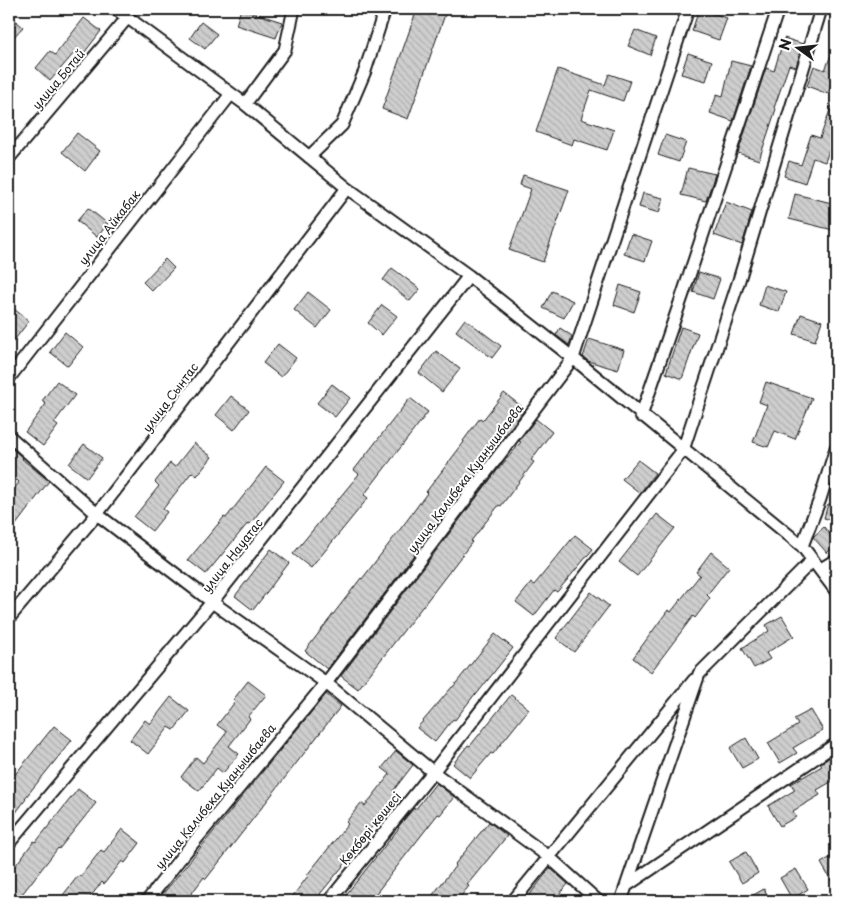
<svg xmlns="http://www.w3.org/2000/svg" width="845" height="910" font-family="'Playpen Sans',sans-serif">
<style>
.building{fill:url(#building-back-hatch);stroke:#1c1c1c}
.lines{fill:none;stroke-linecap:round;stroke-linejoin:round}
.street-casing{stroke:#1c1c1c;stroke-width:15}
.street{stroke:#fff;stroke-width:11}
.labels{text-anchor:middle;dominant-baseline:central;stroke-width:4;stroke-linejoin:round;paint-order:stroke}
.street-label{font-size:12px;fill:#1c1c1c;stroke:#fff}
</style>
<defs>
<pattern id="building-back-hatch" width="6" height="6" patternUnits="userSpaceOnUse" patternTransform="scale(1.25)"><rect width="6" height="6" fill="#cecece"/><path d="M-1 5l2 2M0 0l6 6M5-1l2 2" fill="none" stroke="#b0b0b0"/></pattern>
</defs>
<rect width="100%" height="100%" fill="#fff"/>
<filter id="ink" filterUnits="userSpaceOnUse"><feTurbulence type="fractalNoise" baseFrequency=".02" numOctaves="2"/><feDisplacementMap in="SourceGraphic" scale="10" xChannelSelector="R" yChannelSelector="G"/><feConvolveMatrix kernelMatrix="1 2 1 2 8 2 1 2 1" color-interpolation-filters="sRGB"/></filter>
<g filter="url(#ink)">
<!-- building -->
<path class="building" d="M241,9L282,22L276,38L236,25Z
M417,9H447L408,119L382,109Z
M699,9L727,18L719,40L692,31Z
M9,15L23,27L9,42Z
M84,18L101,31L81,57L75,52L50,81L36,68L50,51L55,55Z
M201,22L217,34L205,49L190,38Z
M635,30L656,38L650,55L628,46Z
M784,38L803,44L796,67L789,65L774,108L776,109L759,160L738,153L766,68L774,71Z
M836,43V70L828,94L807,86L814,66L825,70Z
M688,53L712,61L706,81L681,74Z
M731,61L751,66L733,121L710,113L717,94L723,96Z
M558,69L605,85L609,74L630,81L623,101L591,90L581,119L614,130L607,150L574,139L572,145L536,132Z
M835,96H836V130L825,162L813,158L805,183L784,176L789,161L801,165L811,135L820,138Z
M77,133L100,151L85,171L62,152Z
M665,135L686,142L679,162L658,155Z
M688,168L715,174L706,201L681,195Z
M523,175L569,190L543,262L509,250L531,189L520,185Z
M643,193L663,198L659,213L639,207Z
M795,194L836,204V218L833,230L789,219Z
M726,202L752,212L742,245L714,235Z
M88,208L108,224L97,237L77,221Z
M631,234L652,241L645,261L624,254Z
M165,259L174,268L152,291L143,282Z
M392,268L420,289L410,301L383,280Z
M699,272L720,279L713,299L693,292Z
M620,285L641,292L634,312L614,305Z
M765,285L786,292L779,312L759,305Z
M552,291L573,301L564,318L543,308Z
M308,292L331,310L317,328L294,310Z
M9,305L29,321L9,347Z
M382,305L397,316L382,335L368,323Z
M801,314L822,321L815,341L794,334Z
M465,319L501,346L492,358L456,331Z
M681,327L698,333L682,379L666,373Z
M560,328L572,336L569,345L556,335Z
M65,332L83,347L68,366L50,352Z
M589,339L624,350L618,370L588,361L583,357Z
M278,344L296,358L281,377L263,363Z
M436,351L460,369L442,392L419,373Z
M57,381L75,395L54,423L58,426L43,446L25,432L46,404L42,401Z
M766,382L812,398L795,439L775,431L768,447L753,442L767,405L759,402Z
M332,384L350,398L335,417L317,403Z
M504,393L525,409L327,669L305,651L361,578L362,579L408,519L427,493L426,492L464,442L463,441L480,418L483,420Z
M231,396L249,410L234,430L216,415Z
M410,398L428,412L364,495L368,498L311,568L293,554L359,474L354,470Z
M536,419L552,432L531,460L534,462L501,506L499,505L471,541L472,542L433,593L358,689L341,676L496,472L521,442L519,441Z
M194,443L212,457L197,476L192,472L163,509L167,512L152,531L134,517L159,486L155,482L170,463L175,467Z
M84,444L102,458L87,478L69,464Z
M9,446L23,458L22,459L49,481L9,534V497L19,482L9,473Z
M638,460L655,473L640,493L622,479Z
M266,467L284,481L250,524L248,523L206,574L188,560L224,517L226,518Z
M828,504L836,506V521L824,518Z
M657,514L675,528L637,576L619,562Z
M824,527L836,542V544L827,553L813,537Z
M575,535L593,549L557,592L554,590L534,616L516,602L531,583L534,585Z
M271,549L289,563L253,610L235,596Z
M711,552L729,567L707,595L710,598L695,618L693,616L651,672L633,658L668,610L671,612L700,575L696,572Z
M591,592L609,606L574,652L556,638Z
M782,616L794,636L766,653L770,659L754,668L742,648L769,631L766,625Z
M495,634L513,648L476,695L475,694L455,720L453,719L435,742L417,728L452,687H453Z
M248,681L266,695L248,717L250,719L229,746L239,754L223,773L217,768L199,791L181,777L196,757L203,763L227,732L217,725L235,702L233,700Z
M326,694L341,706L206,879L204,877L186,901H157Z
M511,695L529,709L493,754L491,753L470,778L453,764L468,745L470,746Z
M171,697L189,711L174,730L169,727L148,754L130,740L145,720L150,724Z
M811,710L823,730L793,748L797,753L780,763L768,743L798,725L794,719Z
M54,726L72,740L25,798L26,799L9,822V782Z
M746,738L758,759L742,768L730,748Z
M396,751L413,765L393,791L402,799L387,818L382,814L360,842L362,843L320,894L322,896L318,901H289L308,876L307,875L348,824L346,822L361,803L365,806L390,774L382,768Z
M836,753V779L817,790L820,795L793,811L796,817L780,826L768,806L795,790L791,784L822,766L820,764Z
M436,783L454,797L440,815L438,814L370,901H341L399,828L398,827L414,808L415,810Z
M78,789L96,803L59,849L58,848L19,898L9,889V874L34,841L36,842Z
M489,822L507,836L467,885L469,886L457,901H428L456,865L455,864Z
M122,829L140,843L125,863L122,861L104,884L102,882L87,901H71L63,895L78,876L80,877L101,850L104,852Z
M746,852L758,873L742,883L729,862Z
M836,854V889L821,863Z
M550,868L568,884L554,901H525Z
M796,869L808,889L792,899L780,878Z
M764,889L771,901H743Z"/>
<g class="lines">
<!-- street casing -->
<g class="street-casing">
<path id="street" d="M116,9L245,104L347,188L469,276L573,358L802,546L836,591
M245,104L285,50L294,9
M309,157L342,125L365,71L385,9
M9,158L128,17
M9,378L231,94
M641,416L683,294L778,9
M9,436L97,514L212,602L326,683L433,772L549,857L598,901
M802,546L820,499L836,448
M821,569L836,560
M9,618L97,514L347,188
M9,843L212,602L469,276
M629,884L836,744
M147,901L179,860L326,683L573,358L688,9
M329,901L433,772L683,450L739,280L821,9
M513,901L694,680
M621,901L699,674L813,560"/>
</g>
<!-- street -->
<use href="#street" class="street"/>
</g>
</g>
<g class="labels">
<!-- street labels -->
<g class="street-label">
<text transform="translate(58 79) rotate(-50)">улица Ботай</text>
<text transform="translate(109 227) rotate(-52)">улица Айкабак</text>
<text transform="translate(170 397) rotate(-53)">улица Сынтас</text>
<text transform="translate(465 478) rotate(-53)">улица Калибека Куанышбаева</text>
<text transform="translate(232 555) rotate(-52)">улица Науатас</text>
<text transform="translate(215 796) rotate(-51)">улица Калибека Куанышбаева</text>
<text transform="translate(370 828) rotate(-51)">Көкбөрі көшесі</text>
</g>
</g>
<!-- margin -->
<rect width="845" height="910" fill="none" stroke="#fff" stroke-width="30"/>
<rect x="15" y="15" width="815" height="880" fill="none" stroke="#1c1c1c" stroke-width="2" filter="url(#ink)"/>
<!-- north arrow -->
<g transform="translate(798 48) rotate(285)" stroke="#ffffff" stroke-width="4" paint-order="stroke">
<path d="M0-4L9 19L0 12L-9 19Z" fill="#1c1c1c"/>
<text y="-8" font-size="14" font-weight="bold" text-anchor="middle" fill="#1c1c1c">N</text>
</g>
</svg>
